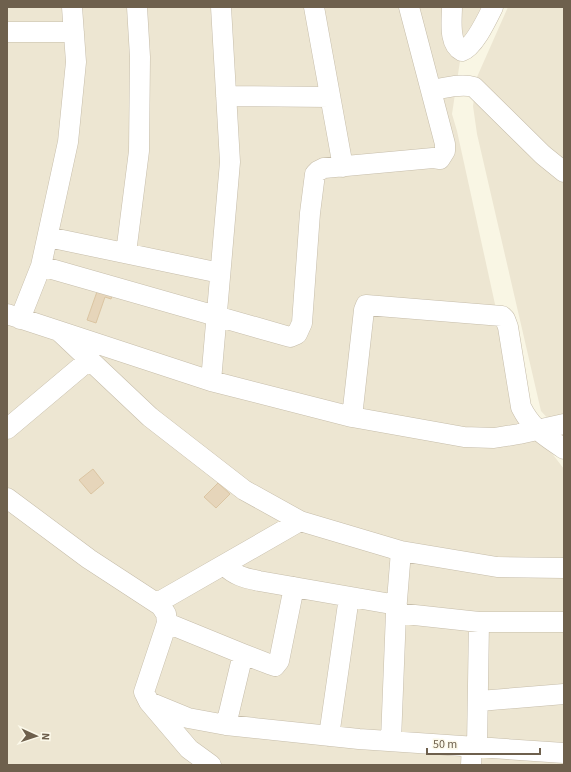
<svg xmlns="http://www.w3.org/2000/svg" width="571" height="772" font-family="'Source Sans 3',sans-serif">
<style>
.residential{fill:#ede6d2}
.building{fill:#e6d5ba;stroke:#dbc5a2}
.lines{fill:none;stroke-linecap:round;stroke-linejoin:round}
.minor-casing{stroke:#c6bdaa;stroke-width:21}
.minor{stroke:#fff;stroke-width:20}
</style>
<rect width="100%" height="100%" fill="#f9f6e4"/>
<!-- residential -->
<path class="residential" d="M7,7H486L460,61L452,114L457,131L518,409L564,469V765H7Z
M508,7H564V436L541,411L477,134L473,106L477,77Z"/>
<!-- building -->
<path class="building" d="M99,286L114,291L111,299L105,297L96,323L87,320Z
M93,469L104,483L91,494L79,480Z
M218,483L230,494L216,508L204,497Z"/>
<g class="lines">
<!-- minor casing -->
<g class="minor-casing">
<path id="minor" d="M314,7L343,167
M452,7C452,20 448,44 462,51C474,47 487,19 493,7
M7,32H74
M432,90C445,88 461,83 474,87L543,155L564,172
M226,96L330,97
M48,237L220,273
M126,253L139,151L140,57L137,7
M41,266L290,337L297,334L302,323L310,213L315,174L318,171L324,168L433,158L440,159L445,151V144L409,7
M7,314L211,381L352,417L464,437L494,438L519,434L564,424
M20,319L41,266L68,142L76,62L72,7
M60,332L150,417L244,490L300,521L401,551L497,567L564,568
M211,381L230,162L221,7
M352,417L364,310L366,305L502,316L505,319L508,327L521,407C532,429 544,435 564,449
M7,429L89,360
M7,498L89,559L161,606L166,614L167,623L144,692L149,702L189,749L211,765
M224,565C235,576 245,578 259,581L397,605
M157,603L300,521
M396,613L479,622H564
M167,623L243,654L269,664L275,666L279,661L294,587
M479,701L564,694
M149,702L188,718L226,725L359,739L564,753
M226,725L243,654
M329,736L349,597
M391,740L396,613L401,551
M477,747L479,622
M471,765L472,746"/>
</g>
<!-- minor -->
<use href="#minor" class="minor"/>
</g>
<!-- border -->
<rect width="571" height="772" fill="none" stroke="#6e604d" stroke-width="16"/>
<!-- north arrow -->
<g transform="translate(36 736) rotate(93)" stroke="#fcf9ea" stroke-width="3" paint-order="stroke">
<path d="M0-3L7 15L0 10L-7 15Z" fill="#6e604d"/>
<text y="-6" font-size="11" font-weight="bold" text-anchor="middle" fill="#6e604d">N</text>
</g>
<!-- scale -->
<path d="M427 748v6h113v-6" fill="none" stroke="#6e604d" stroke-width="2"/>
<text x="433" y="748" font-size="12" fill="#6e604d" stroke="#fcf9ea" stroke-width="3" paint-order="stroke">50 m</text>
</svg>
